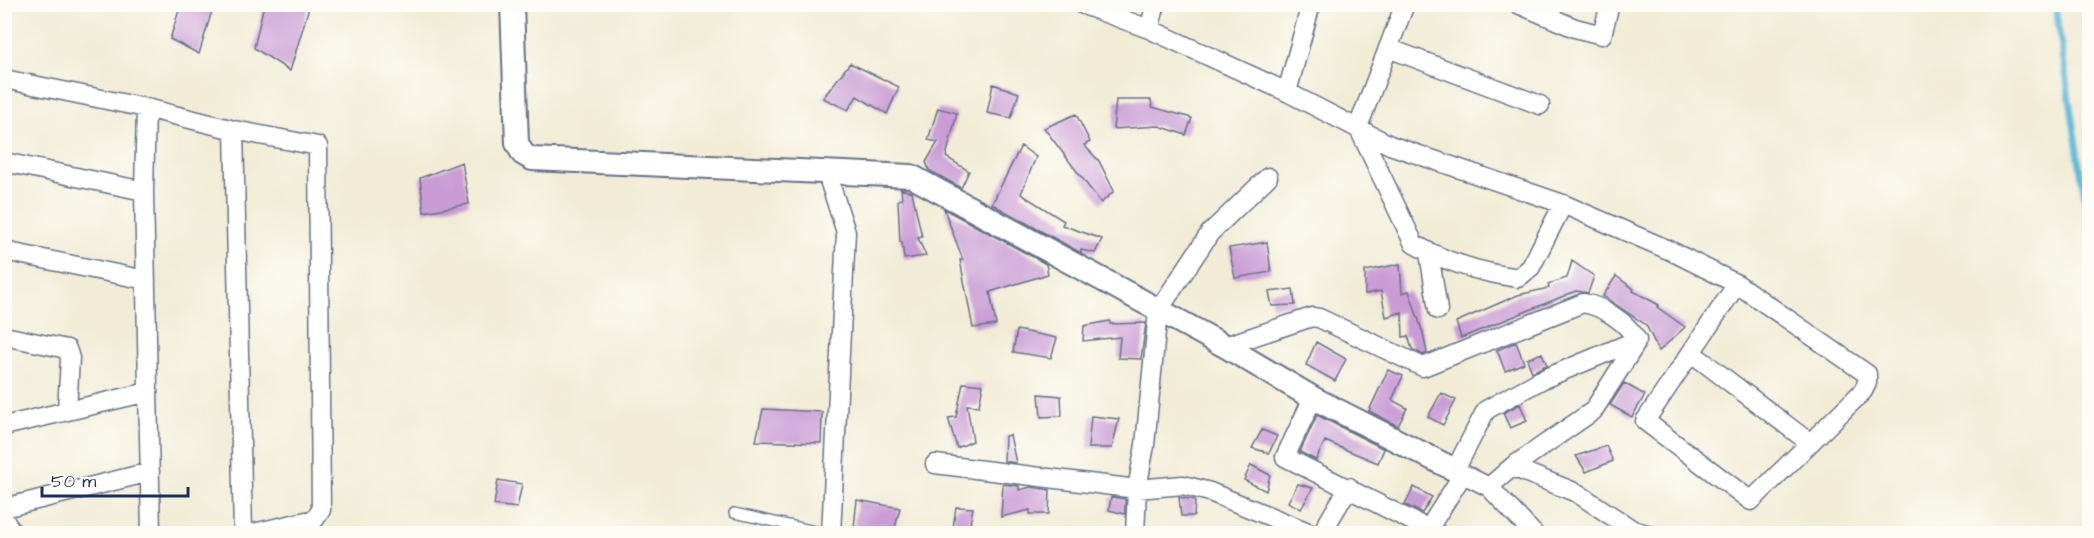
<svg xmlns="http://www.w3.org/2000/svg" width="2094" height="538" font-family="'Architects Daughter',sans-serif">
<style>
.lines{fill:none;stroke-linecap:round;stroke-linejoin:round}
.stream{stroke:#5ab7d8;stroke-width:6}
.building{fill:#ca9cd6}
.service-casing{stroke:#667188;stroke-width:12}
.minor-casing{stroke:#667188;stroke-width:21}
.tertiary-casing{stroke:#667188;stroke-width:26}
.service{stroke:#fff;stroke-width:9}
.minor{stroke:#fff;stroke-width:18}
.tertiary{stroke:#fff;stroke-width:22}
</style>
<rect width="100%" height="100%" fill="#fdfcf7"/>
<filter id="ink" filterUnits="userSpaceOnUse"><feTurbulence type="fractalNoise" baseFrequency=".0167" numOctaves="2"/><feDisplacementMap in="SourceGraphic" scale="12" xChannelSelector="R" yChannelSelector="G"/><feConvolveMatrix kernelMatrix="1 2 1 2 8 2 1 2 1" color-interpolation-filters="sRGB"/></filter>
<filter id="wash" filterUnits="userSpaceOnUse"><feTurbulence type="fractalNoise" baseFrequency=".008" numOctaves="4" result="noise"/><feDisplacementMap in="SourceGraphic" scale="24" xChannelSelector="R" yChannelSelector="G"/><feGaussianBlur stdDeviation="1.35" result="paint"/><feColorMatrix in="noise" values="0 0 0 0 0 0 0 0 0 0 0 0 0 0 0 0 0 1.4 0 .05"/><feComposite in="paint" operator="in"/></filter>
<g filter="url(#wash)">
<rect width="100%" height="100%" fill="#f2ecd6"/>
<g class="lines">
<!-- stream -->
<path class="stream" d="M2055,4L2090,234"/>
</g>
<g id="blocks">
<!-- building -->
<path class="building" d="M181,4H214L199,54L170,39Z
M264,4H310L290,71L254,48Z
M850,63L899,87L887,114L857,96L848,110L823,98Z
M993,84L1019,93L1011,118L987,113Z
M1116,100H1151L1152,107L1192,118L1186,135L1159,126L1113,129Z
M938,108L957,113L946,157L969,171L961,188L929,170L926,162L938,142L928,140Z
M1076,114L1090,142L1084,145L1099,161L1114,191L1101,203L1044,128Z
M1021,146L1036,157L1021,194L1064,221L1062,225L1102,239L1095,253L1081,250V253L992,204Z
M462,162L469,204L424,212L420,178Z
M901,189L912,192L922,237L918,238L926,256L904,259L902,242H900L898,200L902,199Z
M944,209L1046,264L1048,274L990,292L996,325L973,328L960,260H963Z
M1267,242L1271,272L1235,278L1229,248Z
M1572,261L1594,276L1588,293L1576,291L1461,338L1456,322L1518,295L1549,288L1548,284L1567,278Z
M1400,264L1402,293L1409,291L1423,333L1427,353L1423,355L1412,349L1408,336L1403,337L1402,312L1386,317L1381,291L1365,294V271Z
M1616,276L1634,289L1633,291L1659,305L1657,307L1685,327L1659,351L1646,325L1603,296Z
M1293,289L1295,305L1272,306L1269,292Z
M1110,321V324L1146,323L1141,359L1118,358L1120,337L1083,341L1084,326Z
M1017,330L1057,338L1051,358L1013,352Z
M1316,342L1346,359L1335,381L1306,365Z
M1516,342L1524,363L1505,371L1497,350Z
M1542,353L1547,365L1532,372L1527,359Z
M1388,370L1403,376L1392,400L1407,408L1398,426L1369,411Z
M963,383L983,385L979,406L967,405L973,441L957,448L948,418L956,417Z
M1624,383L1645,395L1632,417L1610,405Z
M1441,393L1456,400L1443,425L1428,417Z
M1039,394L1061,396L1062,416L1041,417Z
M1520,404L1527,421L1510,428L1503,413Z
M763,409L822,412L821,443L756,441Z
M1317,415L1384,449L1378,463L1325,441L1316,460L1300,452Z
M1091,416L1119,419L1112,448H1088Z
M1262,430L1277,436L1269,453L1252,448Z
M1010,435L1016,463L1004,461L1005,436Z
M1606,446L1613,461L1586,472L1576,456Z
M1251,465L1270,475L1266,491L1244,480Z
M498,480L522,484L517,508L494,505Z
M1003,484L1019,486V490L1031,487L1050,490L1049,514H1030V510L1001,517Z
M1298,484L1313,488L1301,509L1288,502Z
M1414,487L1432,497L1422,513L1405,505Z
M1111,497L1125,499V514L1109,510Z
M1179,497L1195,500L1194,516H1181Z
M857,500L900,508L894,532L854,527Z
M956,507L973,508L968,534H952Z"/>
</g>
</g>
<g filter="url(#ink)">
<use href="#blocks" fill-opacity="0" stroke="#667188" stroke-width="1.5"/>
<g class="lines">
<!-- service casing -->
<g class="service-casing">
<path id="service" d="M734,513L829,534"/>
</g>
<!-- minor casing -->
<g class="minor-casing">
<path id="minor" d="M1081,4L1149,29L1287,92L1390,145L1563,204L1671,251L1737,284L1867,374V383L1863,391L1751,501L1645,421L1737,284
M1518,4L1575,28L1602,35L1610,4
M1149,29L1156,4
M1388,48L1540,105
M4,79L146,108L234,130L318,146L321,510L315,519L249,534
M1287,92L1311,4
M146,108L144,191L151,534
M1358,127L1414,244C1445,262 1483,273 1518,278L1531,267L1563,204
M1358,127L1405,4
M234,130L243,534
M4,162L144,191
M827,174L846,232L831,534
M4,251L146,280
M1429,253L1438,310
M4,336L67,349L70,358L67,411
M1225,346L1312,317L1319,318L1423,367L1583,303C1602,306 1627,322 1637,340L1635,345L1593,411L1512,467L1489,487L1455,470L1486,410L1541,380L1637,340
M1693,354L1810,443
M1313,398L1285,457L1438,534
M4,426L148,392
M935,464L1137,489L1183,485L1210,492L1313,534
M1512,467L1577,493L1633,530L1647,534
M1489,487L1534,534
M4,508L150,472
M4,520L14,534
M1429,528L1463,474
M1135,534L1137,489L1145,445L1158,311L1210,233L1268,177
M1321,534L1349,487"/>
</g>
<!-- tertiary casing -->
<g class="tertiary-casing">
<path id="tertiary" d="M512,4L517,143L523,154L532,159L911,176L1225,346L1313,398L1455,470"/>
</g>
<!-- service -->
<use href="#service" class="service"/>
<!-- minor -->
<use href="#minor" class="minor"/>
<!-- tertiary -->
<use href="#tertiary" class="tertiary"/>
</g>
</g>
<!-- margin -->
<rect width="2094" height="538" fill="none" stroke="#fdfcf7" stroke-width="24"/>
<!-- scale -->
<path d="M42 487v9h146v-9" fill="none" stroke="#1b2f5e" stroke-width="3"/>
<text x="51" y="487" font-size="18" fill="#1b2f5e" stroke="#fdfcf7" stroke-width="4.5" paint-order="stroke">50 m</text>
</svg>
